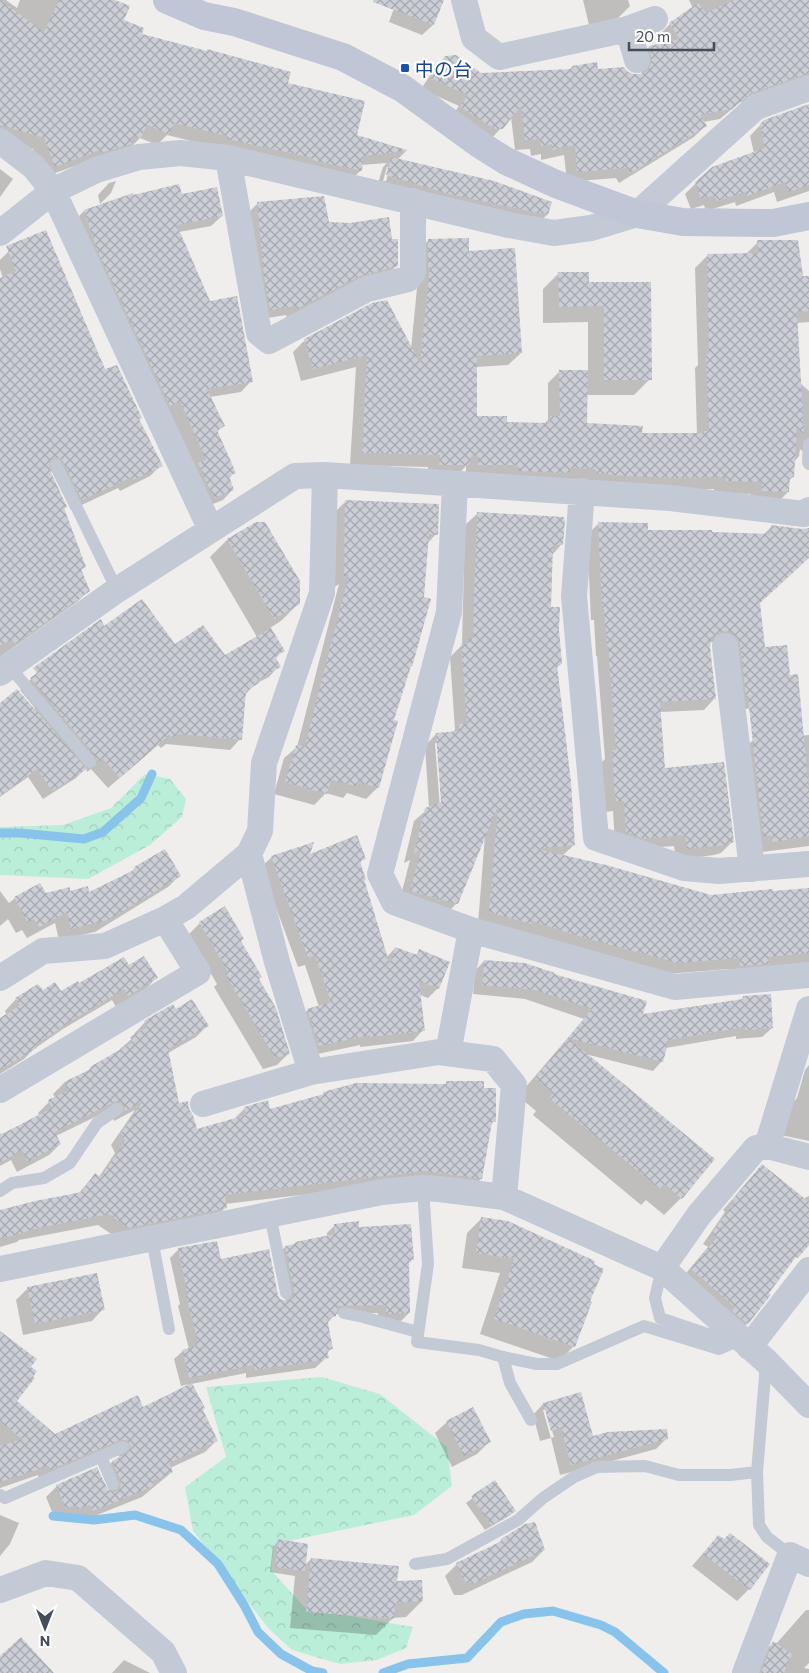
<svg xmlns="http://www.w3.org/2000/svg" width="809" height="1673" font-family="Commissioner,'Noto Sans JP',sans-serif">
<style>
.forest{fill:url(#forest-crowns)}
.shadow{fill:#0003;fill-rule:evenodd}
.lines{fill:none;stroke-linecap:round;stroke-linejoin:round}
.stream{stroke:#88c3eb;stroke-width:9}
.building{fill:url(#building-cross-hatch)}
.lane{stroke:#c3c9d5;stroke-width:12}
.street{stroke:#c3c9d5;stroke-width:26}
.secondary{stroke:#c0c6d6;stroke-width:28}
.transit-dot{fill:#1a4fb4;stroke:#fff;stroke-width:2}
.labels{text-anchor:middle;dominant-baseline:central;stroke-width:4.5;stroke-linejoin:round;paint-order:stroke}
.transit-label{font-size:19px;fill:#164399;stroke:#fff;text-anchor:start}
</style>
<defs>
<pattern id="forest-crowns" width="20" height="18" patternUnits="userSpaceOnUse" patternTransform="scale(1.25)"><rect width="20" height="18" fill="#bbeed9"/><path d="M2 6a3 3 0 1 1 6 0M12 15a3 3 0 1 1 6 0" fill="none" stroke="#a2cebc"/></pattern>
<pattern id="building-cross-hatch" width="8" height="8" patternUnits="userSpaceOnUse" patternTransform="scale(1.25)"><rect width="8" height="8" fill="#ccced5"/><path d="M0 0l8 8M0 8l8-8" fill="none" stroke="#a7a9b0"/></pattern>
</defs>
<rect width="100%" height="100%" fill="#f0eeed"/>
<!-- forest -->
<path class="forest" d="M145,774L170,779L186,799L182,817L150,845L88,879L0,875V827L63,825L111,808Z
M322,1377L380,1394L447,1447L452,1486L414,1515L274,1544L271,1570L305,1608L413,1627L406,1648L377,1660L340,1664L292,1650L269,1629L193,1531L185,1487L226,1457L206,1387Z"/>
<!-- shadow -->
<path class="shadow" d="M0,0H6L17,8L20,0H112L123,21L140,35L286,84L356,136L406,151L397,160L547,215L538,223L378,183L383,167L387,163L361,165V170L350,181L167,135L157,145L140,138L129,149L89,161L44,177L33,149L0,139ZM387,167H390L386,181H383Z
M397,0H442L433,25L422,35L389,22Z
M583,0H628L630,6L618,18L589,25Z
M689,0H809V88L792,84L739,103L720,119L703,122L705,126L694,137L619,183L616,178L567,182L564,155L541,160V154L531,156L530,149L515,150L511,117L491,139L450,118L459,106L421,89L435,68L446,57L481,74L569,70L572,67L642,75L638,58L649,47L665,44L659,35L670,24L693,8Z
M809,105V191L777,202L774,192L736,206L735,202L706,211L704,205L691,209L685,194L696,183L754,153L750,136L764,121Z
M0,169L13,179L0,197Z
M116,181L111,193L100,204L98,195L109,183Z
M181,195L222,216L211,226L179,232L210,303L251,381L241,392L210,397L223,426L217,432L234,473L228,479L233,489L223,500L203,508L74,221L84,211Z
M257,204L328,223L397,265L387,275L287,318L286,315L261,319L248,213Z
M429,240L468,252L521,353L508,365L476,367V417L506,423L544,424L548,420V383L560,371L588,372V322L543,323V289L559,273L588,283H650V379L634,395H586V424L641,434H697L695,368L698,365L695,268L707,256L746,254L758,242L802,278L809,277V322L797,323L800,383L809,391V444L802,451L800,449L799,456L794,462L793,477L788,481V492L776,504L750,503L751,494L714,493V489L660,490L466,477V466L456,477H428V467L350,465L356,367L301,381L293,352L305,340L411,349L418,278L416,252Z
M8,252L104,371L138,420L161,465L150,476L120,491L118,488L71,510L52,472L48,469L66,507L63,510L85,567L80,571L88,591L77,602L0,657V279L3,278L0,269V260Z
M345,502L436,534L427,544L411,666L409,668L393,721L378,787L366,799L347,793L343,798L326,793L314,805L274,794L284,758L297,747L339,584L333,588L334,513Z
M477,514L562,544L552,555L550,608L558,629L561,664L556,668L574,845L562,856L711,896L809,889V964L729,977V969L666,974L478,924L485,835L457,903L445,915L399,903L410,860L404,863L414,821L429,808L425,746L436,734L452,733L455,730L450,657L462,645L465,525ZM435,743H438L442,808H440Z
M257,523L299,603L281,621L270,628L283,650L275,659L279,666L269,677L255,684L245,695L240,739L230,750L166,744L161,748L158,745L108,788L91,769L87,772L86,768L76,778L43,799L28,777L0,797V704L33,709L35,708L20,690L31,679L101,623L103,627L175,646L224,656L257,637L210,557L227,540Z
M599,523L646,531L710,534L763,535L772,526L809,530V546L759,604L763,648L779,705L736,710L720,643L711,642L710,643L709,647L715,698L704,710L660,712L664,769L732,842L721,853L714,855L676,860L674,846L633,849L615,843L613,811L605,812L601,763L605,759L597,656H596L594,620H591L587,535Z
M809,735V846L762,852L743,750L753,740Z
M164,850L180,875L168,887L95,932L59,940L55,923L27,938L22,930L16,933L8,919L0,926V891L9,903L15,898L69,892L88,893L130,873L135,868Z
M308,856L364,858L359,864L365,880L363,881L387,957L395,948L415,956L420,951L438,988L428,998L420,995L423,1030L413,1041L360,1047V1045L308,1056L297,1020L308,1010L319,1007L305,965L298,967L261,867L272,857Z
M225,908L258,980L288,1054L277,1065L263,1069L214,987L217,984L188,935L200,923Z
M484,961L641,1016L740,1001L743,997L772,1028L762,1037L736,1039V1036L666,1048L662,1061L653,1071L585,1054L681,1198L664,1215L646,1200L641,1205L533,1115L536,1111L518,1096L584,1019L525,999L473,994L475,971Z
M129,966L156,978L145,990L116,1007L112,1000L63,1029L34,1049L24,1059L0,1074V1019L7,1015L5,1011L16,999L42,991L61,992Z
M175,1010L207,1026L196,1037L168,1053L178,1105L188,1109L196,1130L234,1119L245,1108L270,1111L321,1096L324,1094L445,1085L447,1082L482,1090L494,1121L490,1126L481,1179L470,1190L413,1182L225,1204V1208L214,1219L117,1238L98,1225L19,1240L17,1242L0,1247V1211L79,1193L95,1174L99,1177L115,1153L111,1145L135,1110L114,1121L112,1115L105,1112L56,1136L60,1144L49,1155L17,1172L11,1160L0,1166V1133L2,1136L39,1116L38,1113L49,1102L55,1098L53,1094L64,1083L86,1072L91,1068L121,1051L120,1049L135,1036L134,1034L145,1022Z
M809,1065V1141L781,1135L788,1108L797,1098L805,1070Z
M762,1165L803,1199L809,1196V1234L767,1293L769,1295L747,1324L736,1334L681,1279L708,1247L703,1244L725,1212L723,1210Z
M482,1218L588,1302L574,1346L559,1361L480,1334L500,1273L462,1268L467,1233Z
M335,1225L358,1228L413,1259L408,1264L409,1313L401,1321L378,1322V1313L335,1314L327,1324L332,1348L327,1353V1357L315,1368L246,1378V1373L191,1384L216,1441L205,1452L170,1468L172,1472L142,1497L82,1521L79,1515L67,1519L65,1515L55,1519L46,1497L57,1486L110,1493L102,1473L112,1462L120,1458L117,1451L39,1479L38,1475L0,1488V1332L29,1367L15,1402L55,1435L143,1409L189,1384L181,1386L174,1359L183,1351L189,1349L178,1306L180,1304L170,1258L178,1250L216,1242L220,1260L277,1296L279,1300L286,1302L277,1255L285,1247L293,1245L295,1243L327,1237V1233Z
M28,1288L103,1309L92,1321L23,1335L16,1300Z
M580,1394L592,1437L667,1438L656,1449L560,1475L551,1438L540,1441L533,1415L543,1404ZM543,1410H546L554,1437L551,1438Z
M447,1422L489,1442L477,1454L452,1467L435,1433Z
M494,1482L514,1511L509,1516L485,1530L466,1503Z
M0,1515L19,1523L10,1544L0,1556Z
M526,1525L544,1550L532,1562L462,1595H454L445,1576L457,1564L496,1545L501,1540Z
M718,1536L749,1589L737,1601L692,1566Z
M279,1541L304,1566L311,1559L396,1582L422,1601L406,1617L393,1618L376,1635L290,1628L295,1576L270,1572L273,1546Z
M806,1610H809V1663L804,1668L809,1669V1673H755L762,1654L774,1642L776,1644Z
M124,1660L150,1673H112Z"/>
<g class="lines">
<!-- stream -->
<path class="stream" d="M0,833H20L84,839L103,832L141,798L152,774
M53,1516L94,1520L135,1515L181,1530L218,1564L244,1605L258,1632L281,1654L312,1671L323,1673
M383,1673L408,1664L467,1658L501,1622L524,1614L553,1611L601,1625L615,1632L664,1673"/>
</g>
<!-- building -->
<path class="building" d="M0,0L44,32L59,0H115L130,6L124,20L144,28L142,34L207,51V49L291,72L288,83L365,101L357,135L407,150V151L363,156L362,171L312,160L313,158L227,139V136L174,123L169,134L147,125L141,138L134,136L131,144L101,153L100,150L55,167L44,138L0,125Z
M373,0H444L434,25L373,2Z
M734,0H809V73L751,93L732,109L700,115L707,126L631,173L627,168L577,172L575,145L552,150V144L541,146L540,139L525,140L521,106L503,129H495L460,107L468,95L430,78L445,56L456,55L481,73L572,69V66L597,62L598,69L624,67L627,71L633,74H641L647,71L651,64V56L649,46L680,39L669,23L698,3L706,13Z
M809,104V185L788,192L785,182L747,196L745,192L717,201L714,195L701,199L695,182L712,167L765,148L760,124L764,120Z
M391,157L494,181L552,202L548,215L445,193L386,175Z
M179,184L182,194L217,187L223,216L177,225L210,301L237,296L253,382L207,389L225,426L217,430L236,473L229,476L234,490L214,498L198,463L206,460L180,401L170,406L97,250L84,210L133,193V195Z
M324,196L329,222L350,223L389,217L392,239H398V266L360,276L297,309L296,306L270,310L264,276L257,202Z
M46,230L105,369L117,365L142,418L139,419L163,466L131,481L130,478L82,500L63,461L57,457L50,460L49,468L67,507L64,508L86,567L81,569L90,591L15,644L12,640L0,645V278L16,271L6,246Z
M469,238V251L515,248L522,353L477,356V416H507V422L550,423V416H560L559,370H588L587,423L643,426L642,433H704V431H709L706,354H709L707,254L758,253L757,240H798L803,276H809V311L797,312L804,434L797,428L794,477H790L789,492L762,491V482L726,481V477L673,478L627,476L596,473V469L570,468V472L565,473L518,471V465H478V456L472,455L469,465H439L440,455L362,453L367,355L313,369L304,339L372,303L387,300L420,363L430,267H428V239Z
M558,272H589V282H651L652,380H604V306L559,307Z
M345,500L439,504L438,535L429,534L424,597L431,599L412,667L411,666L394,720L398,721L379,788L357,782L356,786L331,780L327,794L285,782L296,745L305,746L349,574L344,578Z
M477,512L564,517L565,521L563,545H553L551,607H560L559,629L562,664L557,665L571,782L575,845L538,849L606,865L711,895L773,889V891L809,888V953L768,957L769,964L740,966V958L678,963L592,940L532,921V924L489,912L498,806L458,904L410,891L421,850L414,853L425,808L441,802L436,733L459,731V724L467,723L461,644H468V638H473Z
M256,522H265L300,581V604L274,619L227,539Z
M598,522L648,523V530H712V532L770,534L771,525L802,529L809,528V558L760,603L765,647L787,645L790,675L798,674L809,793V836L772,842L771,835L763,837L748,697H746L740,644L737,637L731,632L724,631L716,634L711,640L710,647L716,699L660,702L665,768L724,762L734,842L726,845L687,849L685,835L644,839L626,832L624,801H616L614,784L612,750H616L608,645L607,646L604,609H602Z
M142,599L175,644L203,625L225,655L271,628L285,651L275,656L281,667L257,680L259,683L246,691L242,740L178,734L173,738L169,735L120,778L103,759L98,762L96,757L30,678L37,673L33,668L101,619L104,626Z
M17,689L87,769L52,791L37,769L0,796V703Z
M357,835L366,859L360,861L366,880L364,879L390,965L395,947L417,955L419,949L450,962L439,989L419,981L425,1031L370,1037V1035L319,1046L307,1009L331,1002L315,955L308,958L271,856L314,842L310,854Z
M165,849L181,876L108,920L71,929L67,912L39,927L34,919L28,923L14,897L40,883L46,893L70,887V891L88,886L89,892L136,869L134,867Z
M225,906L244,939L241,941L262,977L259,979L276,1008L290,1054L275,1058L225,974L228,972L199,922Z
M144,956L158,978L128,996L124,989L76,1018L35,1045L37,1048L0,1070V1018L20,1005L15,998L38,984L43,990L55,982L61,991L78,981L79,983L124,957L129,965Z
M484,960L525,963L555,973L554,974L647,1001L643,1014L743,999V996L771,994L773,1028L745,1030V1027L669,1040L663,1062L568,1038L592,1009L535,990L482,985Z
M192,999L209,1026L168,1049L179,1103L188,1101L189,1109L193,1115L197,1129L246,1115L244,1107L268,1100L270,1109L324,1094L323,1092L356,1083L446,1084V1081H484V1088H496V1122H492L482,1179L425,1171L225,1195L227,1208L129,1228L109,1214L29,1230V1231L0,1239V1210L35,1201L82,1192L95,1173L101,1177L125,1141L121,1133L143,1101L125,1111L123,1104L116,1101L55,1132L61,1144L28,1162L22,1150L0,1163V1135L52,1108L48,1100L68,1091L64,1082L91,1069L90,1067L133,1042L130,1037L148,1027L144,1021L173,1004L176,1009Z
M568,1038L715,1159L682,1199L664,1184L660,1189L549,1098L553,1093L535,1078Z
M762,1164L809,1202V1245L798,1258L796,1257L769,1293L771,1295L748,1324L732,1311L735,1307L691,1269L717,1237L712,1233L735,1201L732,1200Z
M481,1217L508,1221L595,1261L594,1264L604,1269L590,1301L592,1302L575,1347L494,1319L514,1259L476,1253Z
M359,1221V1227L411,1224L414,1260H409L410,1313L386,1314V1305L338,1306L336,1316L327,1318L333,1349L327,1350L329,1358L324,1359V1360L255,1370L254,1365L189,1378L182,1350L196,1346L195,1343L198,1342L186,1296H188L178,1248L217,1241L221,1259L269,1249L278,1295L280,1299L287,1301L292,1299L294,1292L285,1246L295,1244V1242L335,1234L334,1224Z
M97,1273L105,1310L35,1324L27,1287Z
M0,1331L37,1359L31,1367L37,1371L33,1377L35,1378L17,1401L55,1434L138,1395L143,1407L192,1383L205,1408L203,1410L218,1441L169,1463L173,1472L152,1481L154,1486L93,1511L90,1505L78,1509L76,1505L66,1509L56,1485L97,1467L108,1490L112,1492L117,1491L120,1488L121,1481L112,1461L129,1452L131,1447L127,1440H120L50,1470L49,1466L0,1482V1446L22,1439L1,1422L0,1423Z
M581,1392L593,1436L608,1432L667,1429L668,1439L571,1465L561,1428L551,1431L543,1403Z
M473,1407L491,1442L464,1456L446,1421Z
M495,1480L516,1511L491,1525L471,1496Z
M535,1522L545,1550L475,1583H466L456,1563L502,1541L501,1539L525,1524Z
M730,1533L770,1564L750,1590L703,1554L718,1535L724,1539Z
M278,1539L308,1544L305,1571L275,1567Z
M311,1558L399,1566L397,1581L422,1580L423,1601L395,1603L394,1619L306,1612Z
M21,1637L54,1673H0V1656Z
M773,1641L792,1654L784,1673H761Z"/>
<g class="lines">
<!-- lane -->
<path class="lane" d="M809,444L808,462L809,464
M56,465L117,590
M9,666L90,762
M423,1188L428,1264L417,1342L479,1350L503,1357L537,1364H557L644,1326L719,1349L733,1343
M0,1191L12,1183L44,1178L70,1163L97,1123L117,1109
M270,1215L286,1293
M152,1239L169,1329
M662,1268L655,1298L660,1318L737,1344
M344,1313L363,1317L418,1332
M503,1357L510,1383L531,1420
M766,1364L757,1472L759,1525L767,1537L790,1555
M101,1457L113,1484
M0,1495L5,1498L123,1447
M415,1564L447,1559L518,1520L543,1498L574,1477L597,1467L645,1466L679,1475H730L757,1472"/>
<!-- street -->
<path class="street" d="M464,0L474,38L499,57L628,29L655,19
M628,29L637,60
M0,141L34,167L53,191L211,530
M228,158L259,333L269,341L367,289L408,279L413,272V201
M0,233L53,191L96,170L139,157L181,153L228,158L509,225L554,233L591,228L637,214L756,107L809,88
M455,484L449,612L380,874L394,902L471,930L675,987L809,975
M582,491L574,596L596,838L684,868L719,871L809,864
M725,646L752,869
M0,673L117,590L295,476L325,475L670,498L804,514L809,510
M0,978L43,951L105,946L165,919L186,907L249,854
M448,1053L471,930
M311,1072L277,962L249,854L260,831L264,763L322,593L325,475
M0,1090L198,972L165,919
M203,1104L311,1072L439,1052L493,1059L514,1085L504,1197
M767,1146L809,1157
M662,1268L699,1215L756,1148L767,1146L809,1009
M0,1269L382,1192L423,1188L439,1189L504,1197L662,1268L767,1362L809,1405
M749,1347L809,1270
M0,1590L46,1573L78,1578L163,1652L174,1673
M745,1673L790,1555L809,1564"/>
<!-- secondary -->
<path class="secondary" d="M167,0L204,16L234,22L343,57L402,88L479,144L506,161L556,184L637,214L683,222L773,223L809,216"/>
</g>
<!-- markers -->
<rect class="transit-dot" x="400" y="63" width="10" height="10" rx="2.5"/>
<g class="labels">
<!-- transit labels -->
<g class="transit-label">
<text x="415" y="68">中の台</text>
</g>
</g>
<!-- north arrow -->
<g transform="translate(45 1628) rotate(180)" stroke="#ffffff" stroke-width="4" paint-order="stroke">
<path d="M0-4L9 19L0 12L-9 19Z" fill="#454c5a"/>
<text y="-8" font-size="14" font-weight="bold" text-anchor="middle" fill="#454c5a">N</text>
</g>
<!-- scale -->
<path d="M629 42v8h85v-8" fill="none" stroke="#454c5a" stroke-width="2.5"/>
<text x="636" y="42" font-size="15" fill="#454c5a" stroke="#ffffff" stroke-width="4" paint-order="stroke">20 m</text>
</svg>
